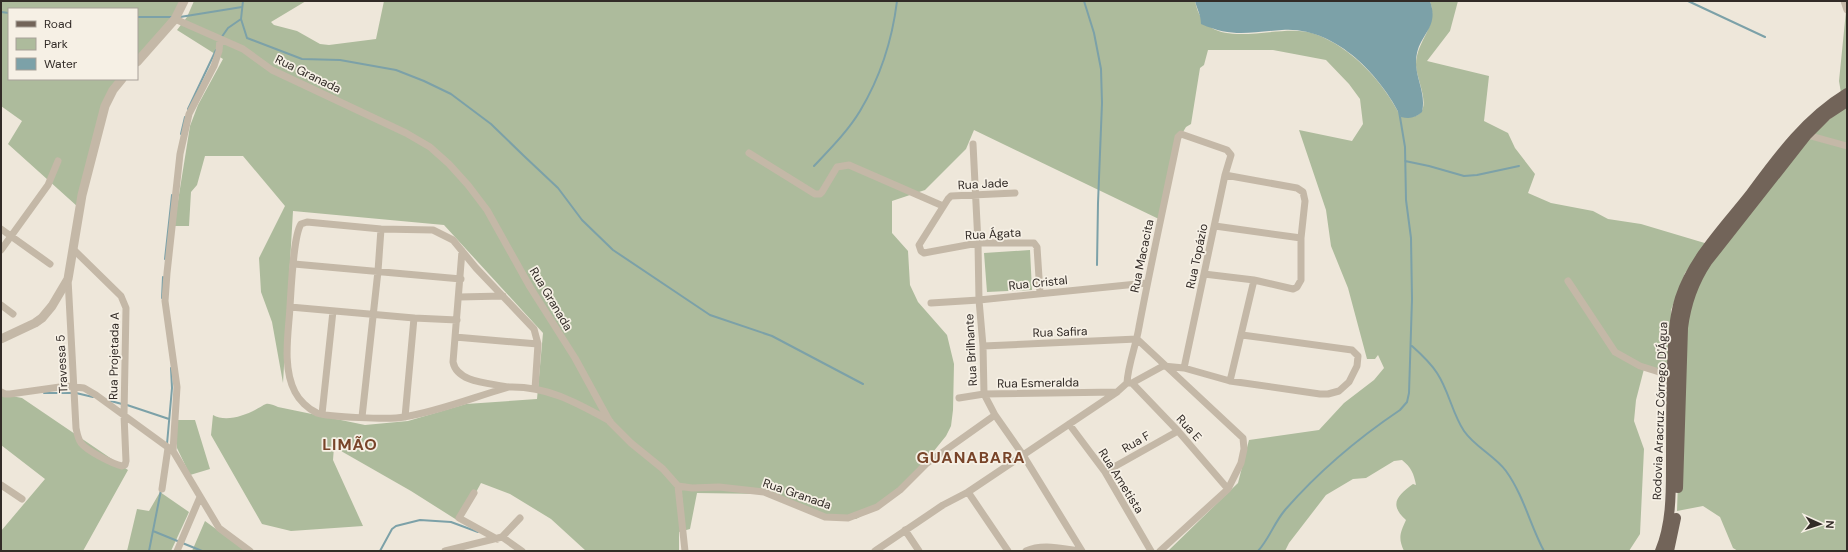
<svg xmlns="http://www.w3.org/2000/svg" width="1848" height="552" font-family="'DM Sans',sans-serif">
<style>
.green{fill:#adbb9c}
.water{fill:#7ca1a8}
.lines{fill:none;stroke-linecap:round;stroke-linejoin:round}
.stream{stroke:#7ca1a8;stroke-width:2}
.minor{stroke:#c4b8a7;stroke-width:7}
.tertiary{stroke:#c4b8a7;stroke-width:9}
.primary{stroke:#726459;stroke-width:10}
.labels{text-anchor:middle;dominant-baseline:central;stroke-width:3.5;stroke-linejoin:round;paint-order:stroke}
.street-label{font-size:12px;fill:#322b27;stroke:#f6f0e5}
.district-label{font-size:16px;font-weight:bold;letter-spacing:1px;fill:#784429;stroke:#f6f0e5}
</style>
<rect width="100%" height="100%" fill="#eee7da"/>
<!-- green -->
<path class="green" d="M1,1H181L177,11L137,58V9H9V79H119L112,88L78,207L8,144L22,121L1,106Z
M194,1H306L271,22L274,25L297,31L320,44L329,45L376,39L384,1H1195C1206,59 1278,20 1315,34C1353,48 1383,82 1401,117C1408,117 1417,118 1421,112C1429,102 1416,77 1416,65C1416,40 1439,27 1430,1H1458L1450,31L1427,61L1489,76L1484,121L1508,133L1515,148L1535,174L1528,193L1551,203L1593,211L1608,219L1641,224L1708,244L1685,273L1671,310L1672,351L1670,377L1644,369L1636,400L1634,421L1644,449L1640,534L1629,551H1404C1398,538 1400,533 1406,520C1388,504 1398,495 1413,484L1416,485C1414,474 1411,467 1402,460L1394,461L1366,478L1353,479L1326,495L1289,543L1285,551H1168L1238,483L1249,440L1319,430L1344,403L1374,380L1384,368L1378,355L1375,359H1367L1348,288L1331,246L1326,210L1299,130L1352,141L1363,124L1360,99L1349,84L1326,60L1273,50H1208L1204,65L1200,68L1191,124L1186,127L1180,137L1163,221L974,130L966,149L925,190L892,201V233L908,251L910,285L918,302L947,335L954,364L953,410L951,426L946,436L925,462L878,507L856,519L822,516L769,494L697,493L690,529L679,532V551H586L551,519L510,494L481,483L460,522L411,491L334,447L333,460L363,526L291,531L262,524L211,435L213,415C225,422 244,416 255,410C259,408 263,405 266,404C270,403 275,406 278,407L365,425L408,421L466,404L537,399L543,333L444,225L293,211L283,383L272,322L261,292L259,258L285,206L243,156H205L197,185L191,192L189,226H174L190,126L198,105L223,59L177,30L187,17Z
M1847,1V90L1841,93L1839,81Z
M1847,104V551H1738L1733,548L1720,517L1703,506L1677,511L1682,353L1695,285L1805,141Z
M1030,250L1032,290L987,292L984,253Z
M1,394L22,398L128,470L83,551H1V531L45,479L1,445Z
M177,420H195L210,469L190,475L177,448Z
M160,492L189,512L171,551H127L137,509L149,511Z
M205,521L246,551H192Z"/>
<!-- water -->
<path class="water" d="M1195,1H1430C1439,27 1422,32 1417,53C1412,74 1427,91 1422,112C1415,118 1410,119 1401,117C1380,74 1334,26 1282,30C1249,32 1233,38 1201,24C1201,15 1197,9 1195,1Z"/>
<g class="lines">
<!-- stream -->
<path class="stream" d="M243,1L241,19L247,38L302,59L340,60L396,70L424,81L451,94L491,124L524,156L558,188L582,220L613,250L710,315L772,336L863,384
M1084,1L1094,33L1101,69L1102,103L1098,203L1097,265
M1688,1L1765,37
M1,12L9,13
M137,17H173
M180,17L242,7
M221,38L228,28L241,19
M188,109L216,50
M181,134L185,117
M1405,161L1429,166L1464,176L1477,175L1519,166
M814,166C830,149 848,131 860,111C881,76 892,42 897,1
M165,259L172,195
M162,298L163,277
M1412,346C1421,354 1430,362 1437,373C1449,391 1452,413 1464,431C1475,447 1495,456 1506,471C1524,496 1530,525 1544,551
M44,393H72
M76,393L93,397
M107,400L122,404
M127,405L169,419
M167,444L172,388L171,368
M153,531L202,551
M149,551L161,490
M380,551L392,529L396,526L420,520L451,522L478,532
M1258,551C1269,539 1274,523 1285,510C1319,471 1357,439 1400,410L1407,402L1409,393L1412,299L1411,238L1406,200L1405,147L1399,111"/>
<!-- minor -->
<path class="minor" d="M1844,1L1847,10
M175,19L243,49L272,70L406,133L430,147L449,164L468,185L487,210L530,287L575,358L610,422L631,443L663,469L678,486L692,488L719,487L764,492L825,517L848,518L877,507L900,490L926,464L995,415
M220,39L219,51L214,66L189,114L180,154L167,273L165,301L177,387L173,451L219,528L250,551
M1807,135L1847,146
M973,144L978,243L979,300L983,346L984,394L995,415L1023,455L1082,551
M749,153L815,194H820L822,192L837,167L849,165L943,206
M1015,193L951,196L948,199L919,245L921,251L924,253L978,243H1034L1037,247L1040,293
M1215,226L1301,238
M1,229L50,264
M1,250L48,185L58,161
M462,251L453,362C457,383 490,383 508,387
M294,264L461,279
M1204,274L1254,280L1293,289L1297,287L1301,280V238L1305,201L1303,192L1297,188L1225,175
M68,279L76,428C77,433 78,439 81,443C87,451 113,464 122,466L125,465L126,461L124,415L126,308L121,296L73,249
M1568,281L1615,352L1640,366L1672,376
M459,297L503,296
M931,303L979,300L1147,283
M1,305L13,314
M290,307L414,318L457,320
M455,337L538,344
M983,346L1137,339L1243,438L1244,449L1241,463L1228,489L1160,551
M1230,381L1254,280
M1127,383C1128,364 1136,346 1139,327C1151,263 1165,200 1178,137L1181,134L1227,150L1231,155L1225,175L1184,368
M1132,383L1178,431L1228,489
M535,389L538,344L534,329L476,268L453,240L433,230L381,229L307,222L301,224C292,238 291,301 289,320C287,343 284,371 295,392C299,400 308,409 317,413C328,417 391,420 404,417C440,411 474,397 509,387C548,386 577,403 610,421
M1,392L5,394H10L67,386L84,388L96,395L173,451
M959,398L984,394L1117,392
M322,414L333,311
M362,417L378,271L381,229
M405,417L414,318
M1069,424L1105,472L1151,551
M1105,472L1178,431
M1,485L22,499
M678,486L685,551
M162,489L168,448
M968,492L1008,551
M474,493L459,518L497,539
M905,530L919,551
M502,537L522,551
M177,551L200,497
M445,551L502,537L520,518
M875,551L943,505L968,492L1117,392L1127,383H1132L1163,366L1184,368L1230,381L1320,394H1328L1339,391L1349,382L1357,366L1358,356L1352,350L1242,335
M1026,551C1043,543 1063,549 1081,551"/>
<!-- tertiary -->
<path class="tertiary" d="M137,62L175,19L184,1
M1,339L35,323L42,318L52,306L68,279L82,195L105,106L113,90L122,79"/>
<!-- primary -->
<path class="primary" d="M1678,488L1683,328C1686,304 1693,283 1707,262L1807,135L1827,115L1847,102
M1660,551C1671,525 1671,495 1671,467C1671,434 1671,401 1672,367C1673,344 1673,320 1680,298C1693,258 1726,225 1751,193C1779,155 1806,118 1847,93
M1669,551L1676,518"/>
</g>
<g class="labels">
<!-- street labels -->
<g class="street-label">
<text transform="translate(308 74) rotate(26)">Rua Granada</text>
<text transform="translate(983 184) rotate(-3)">Rua Jade</text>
<text transform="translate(993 234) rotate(-3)">Rua Ágata</text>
<text transform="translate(1142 256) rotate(-78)">Rua Macacita</text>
<text transform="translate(1197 256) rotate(-78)">Rua Topázio</text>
<text transform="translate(1038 283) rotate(-6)">Rua Cristal</text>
<text transform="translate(551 299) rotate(59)">Rua Granada</text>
<text transform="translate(1060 332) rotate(-2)">Rua Safira</text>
<text transform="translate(971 350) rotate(-93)">Rua Brilhante</text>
<text transform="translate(114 356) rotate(-89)">Rua Projetada A</text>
<text transform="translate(62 364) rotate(-93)">Travessa 5</text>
<text transform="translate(1038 383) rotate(-1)">Rua Esmeralda</text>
<text transform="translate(1660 411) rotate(-88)">Rodovia Aracruz Córrego D'Água</text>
<text transform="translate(1189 428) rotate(48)">Rua E</text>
<text transform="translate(1136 442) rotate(-30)">Rua F</text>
<text transform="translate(1121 481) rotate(58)">Rua Ametista</text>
<text transform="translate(797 494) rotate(19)">Rua Granada</text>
</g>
<!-- district labels -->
<g class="district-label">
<text x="350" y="444">LIMÃO</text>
<text x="971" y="457">GUANABARA</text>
</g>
</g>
<!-- border -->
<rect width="1848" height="552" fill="none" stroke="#322b27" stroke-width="4"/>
<!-- legend -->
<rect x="8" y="8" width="130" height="72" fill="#f6f0e5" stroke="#a8a199"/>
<rect x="16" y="21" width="20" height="6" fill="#726459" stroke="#a8a199"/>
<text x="44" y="28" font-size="12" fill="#322b27">Road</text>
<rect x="16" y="38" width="20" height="12" fill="#adbb9c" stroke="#a8a199"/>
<text x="44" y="48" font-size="12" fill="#322b27">Park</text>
<rect x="16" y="58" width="20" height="12" fill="#7ca1a8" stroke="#a8a199"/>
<text x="44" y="68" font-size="12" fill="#322b27">Water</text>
<!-- north arrow -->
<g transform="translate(1820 524) rotate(93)" stroke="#f6f0e5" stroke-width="3" paint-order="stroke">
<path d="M0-3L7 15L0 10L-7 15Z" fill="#322b27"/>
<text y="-6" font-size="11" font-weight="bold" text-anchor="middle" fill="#322b27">N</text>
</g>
</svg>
